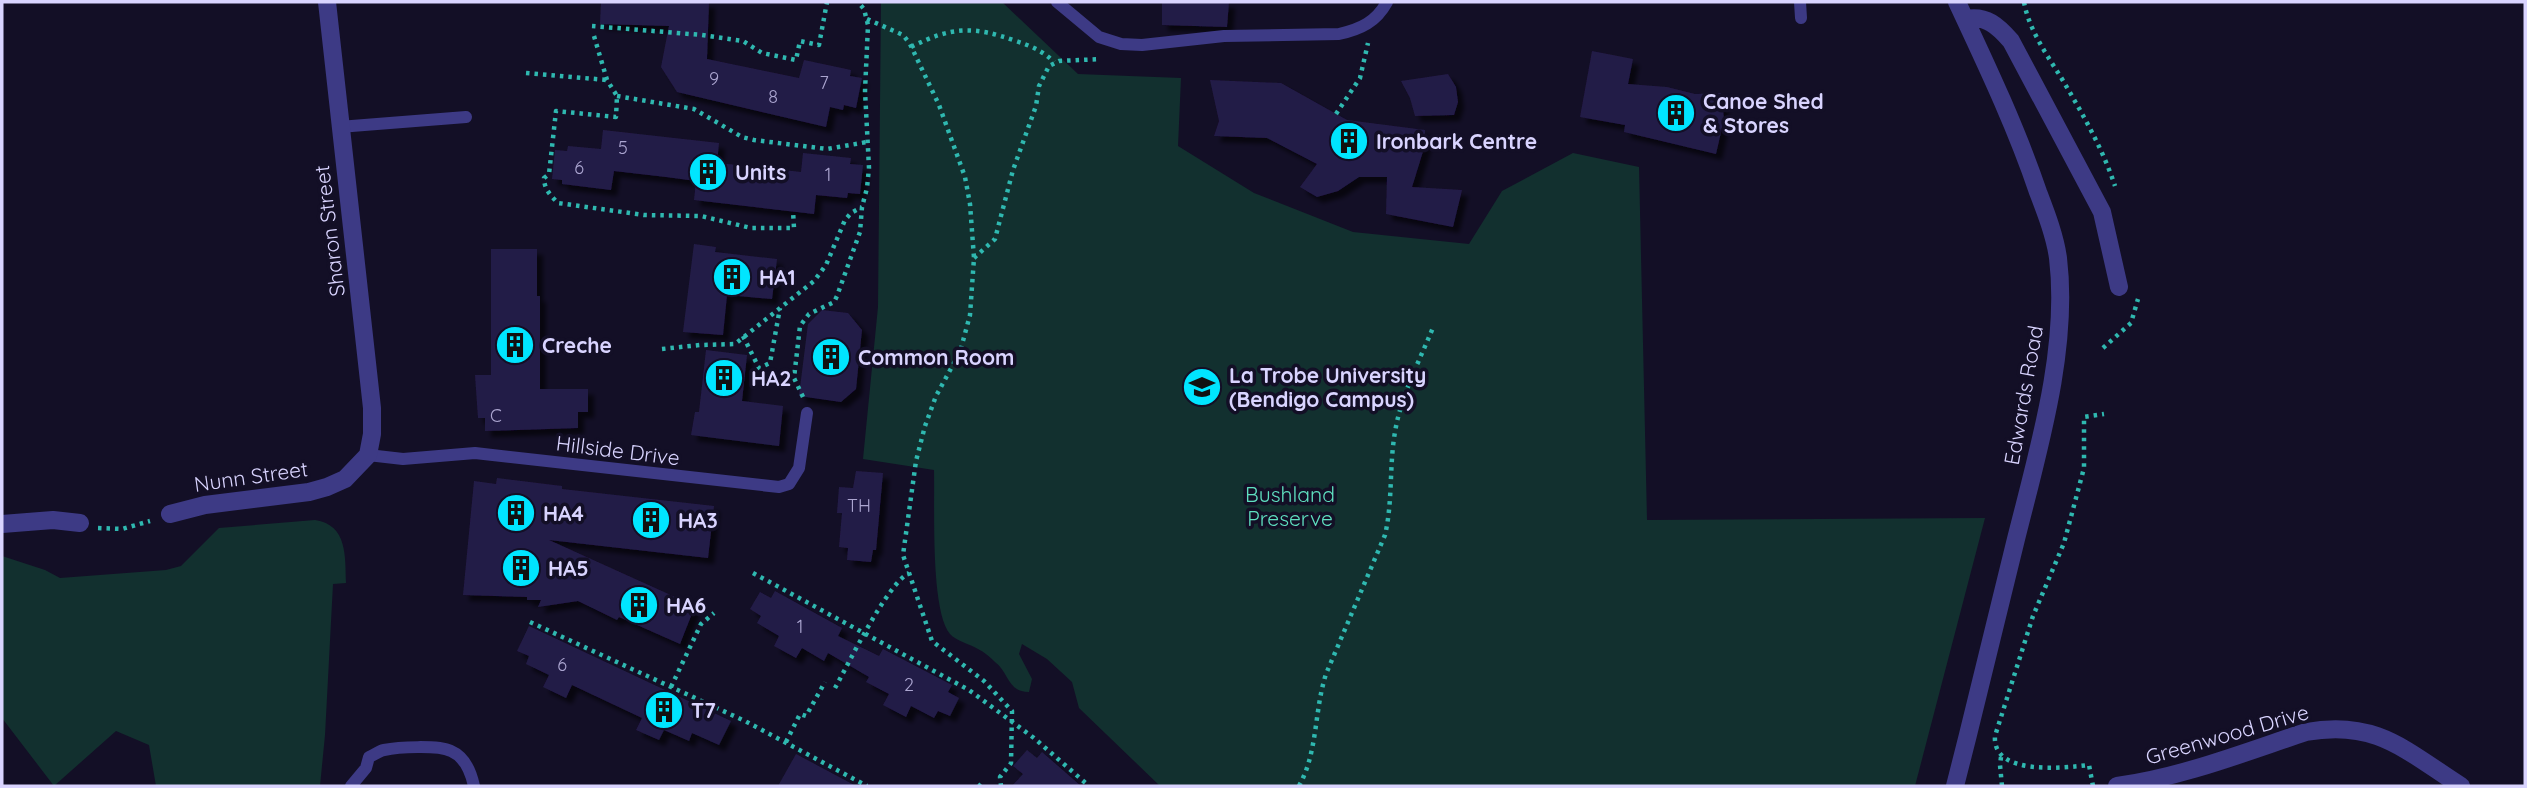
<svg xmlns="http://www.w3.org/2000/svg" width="2527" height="788" font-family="Quicksand,sans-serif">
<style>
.green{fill:#12302f}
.building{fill:#241b47;filter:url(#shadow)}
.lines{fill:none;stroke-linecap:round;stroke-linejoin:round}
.path{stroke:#2fb8b0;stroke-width:4.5;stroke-dasharray:3.5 5;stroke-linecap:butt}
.lane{stroke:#3d3a85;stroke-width:12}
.street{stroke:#3d3a85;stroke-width:18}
.labels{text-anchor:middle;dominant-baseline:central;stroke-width:7;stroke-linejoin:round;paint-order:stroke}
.number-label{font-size:18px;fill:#aca6d1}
.poi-label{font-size:21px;font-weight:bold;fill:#d9d4ff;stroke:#130f26;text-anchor:start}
.street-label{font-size:21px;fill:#d9d4ff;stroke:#130f26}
.park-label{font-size:21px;fill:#5fe0c0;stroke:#130f26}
</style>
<defs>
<filter id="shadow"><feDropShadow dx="6" dy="6" stdDeviation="2" flood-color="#0009"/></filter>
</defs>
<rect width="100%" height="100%" fill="#130f26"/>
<!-- green -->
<path class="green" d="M881,2H1002L1078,74L1181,78L1178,146L1254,193L1353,232L1469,244L1502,191L1573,153L1639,167L1647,520L1985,518L1915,786H1160L1079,708L1072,682L1047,659L1022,644L1019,654L1032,679L1029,692C1007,692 1009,672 995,662C990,657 984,652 978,649C970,644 956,641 950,634C930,610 935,505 934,470L863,459L878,307Z
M315,520C348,525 345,557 346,583L333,584L325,735L320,786H156L149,745L116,731L54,786L2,718V556L45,570L60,578L166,570L181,566L219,528Z"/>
<!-- building -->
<path class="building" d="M601,2H709L707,59L799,78L804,60L851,70L850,76L862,78L856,108L844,105L843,110L830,107L826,127L677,92L661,67L669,26L600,24Z
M1162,2H1229L1227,27L1162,25Z
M1592,51L1633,59L1628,84L1667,87L1695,94L1721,93L1724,119L1716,154L1624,132L1625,125L1580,117Z
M1448,74L1456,87L1458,102L1454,115L1415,116L1410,98L1401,81Z
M1210,80L1281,83L1347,120L1425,130V145L1412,187L1462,190L1453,227L1386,214L1387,177H1359L1338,191L1317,197L1300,187L1317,164L1267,138L1214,136L1219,121Z
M603,130L719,143L717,163L748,166L801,172L803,153L851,158L850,164L863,165L860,194L848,193L847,198L816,195L814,214L694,200L696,181L666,177L614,171L611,190L562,184V180L552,179L555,150L567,151L568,146L601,149Z
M694,244L716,247L715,252L777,259L772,299L727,295L723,335L683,332Z
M491,249H537V296H540V389H588V412H578V428L485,431V418H478L475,375H491Z
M822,310L848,313L862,330L856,389L841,402L799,396L808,324Z
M706,350L747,355L742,401L783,406L779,446L691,435L695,412H699Z
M856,471L883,473L876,550H873L871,562L847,560L848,548L839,547L842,513H837L839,487L853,488Z
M497,478L562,486V489L714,506L708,558L549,540L695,606L680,644L619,617L617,620L578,601L538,607L541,600H527V597L463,595L474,481L496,484Z
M775,591L842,628L838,636L879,656L883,649L952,685L948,692L959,698L950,716L938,711L934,718L911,706L906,717L883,705L889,694L866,682L869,677L828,653L824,661L802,648L796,658L774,646L779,636L757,623L761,616L750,609L760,592L771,598Z
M529,626L731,721L719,745L692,733L689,741L664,730L659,740L636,730L642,718L572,685L566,698L543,687L549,675L526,664L529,656L517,651Z
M1027,750L1037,758L1042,752L1081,786H1012L1023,774L1013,766Z
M796,754L856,786H778Z"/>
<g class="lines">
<!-- path -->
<path class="path" d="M2024,2C2029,30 2047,55 2062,79C2082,113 2102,147 2115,186
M867,19L903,35L910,44L939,105L965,177L970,204L974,258L970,315L960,352L936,396L925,426L916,461L903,555L932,641L984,681L1012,711L1011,763L1000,777L1001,786
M592,26L702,35L743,41L762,53L796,60L800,41L819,45L827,2
M594,36L607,80L617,96L616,117L556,111L549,174L544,178C544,189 551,196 558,203L644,215L701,216L751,228H794L793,211
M911,47C952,26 974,26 1016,41C1031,46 1043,51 1054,62
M526,73L607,80
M617,96L694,109L742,137L754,140L827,149L867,142
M1336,114L1360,78L1368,43
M974,258L995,239L1013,170L1036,106L1039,86L1049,66L1059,61L1101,59
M743,336L759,368L770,363L780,308
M2103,348L2131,323L2138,299
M662,349L700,345L735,344L814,281L826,265L845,220L851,213L862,207
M803,397L794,378L800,326L809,314L834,302L837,296L860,232L862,207L867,188L869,168L865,91L868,25L864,9L858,2
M98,528L122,529L150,521
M753,573L969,690L1034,738L1089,786
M530,622L745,721L867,786
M671,687L701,624L714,613
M835,688C849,663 887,584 909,573
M786,742L800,714L806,716L825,682
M2001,757L2000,765L2002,786
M979,786L981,784
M1299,786C1318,752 1314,711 1326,674L1385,535C1393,501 1389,466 1395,432C1401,395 1420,360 1434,325
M2093,786L2089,765C2063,768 1992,776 1995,736L2033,616L2064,543L2084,468V417L2104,414"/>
<!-- lane -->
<path class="lane" d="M1057,2L1099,37L1121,44L1142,45L1224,36L1339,34C1361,29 1376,22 1387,2
M1800,2L1801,18
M339,127L466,117
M368,455L403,459L475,453L779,487L789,484L799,468L807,413
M351,786L366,768L369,757C374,755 379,751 384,750C398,747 438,745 451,751C465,757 471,772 474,786"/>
<!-- street -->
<path class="street" d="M1966,19C1986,15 1998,26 2011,41L2102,212L2119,287
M170,514L205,505L309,492L327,487L345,479L368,455L372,434V408L327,2
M2,524L53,520L80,523
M1955,786C1976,704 1996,622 2016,539C2038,451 2069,349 2058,258C2055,236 2046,213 2038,192C2016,127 1986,64 1957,2
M2117,786C2182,777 2243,753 2306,732C2376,719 2406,751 2461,786"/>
</g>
<!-- icons -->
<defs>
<g id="building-disc" transform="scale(2.0125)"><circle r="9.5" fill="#00e5ff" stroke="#130f26"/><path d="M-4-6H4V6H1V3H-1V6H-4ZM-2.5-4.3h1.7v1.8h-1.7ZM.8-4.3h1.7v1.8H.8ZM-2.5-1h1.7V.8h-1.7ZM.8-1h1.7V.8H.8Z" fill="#111"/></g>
<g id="university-disc" transform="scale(2.0125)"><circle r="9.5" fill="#00e5ff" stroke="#130f26"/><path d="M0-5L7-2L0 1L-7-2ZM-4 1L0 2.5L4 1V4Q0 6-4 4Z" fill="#111"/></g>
</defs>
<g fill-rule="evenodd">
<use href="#building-disc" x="1676" y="113"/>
<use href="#building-disc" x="1349" y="141"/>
<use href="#building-disc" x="708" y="172"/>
<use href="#building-disc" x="732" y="277"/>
<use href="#building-disc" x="515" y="345"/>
<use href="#building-disc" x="831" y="357"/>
<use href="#building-disc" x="724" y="378"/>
<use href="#university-disc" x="1202" y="387"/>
<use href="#building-disc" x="516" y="513"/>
<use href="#building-disc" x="651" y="520"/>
<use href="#building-disc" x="521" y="568"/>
<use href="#building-disc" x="639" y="605"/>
<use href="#building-disc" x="664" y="710"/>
</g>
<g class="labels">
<!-- number labels -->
<g class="number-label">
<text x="714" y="78">9</text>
<text x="824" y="82">7</text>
<text x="773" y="96">8</text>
<text x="623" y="147">5</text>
<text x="579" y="167">6</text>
<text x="828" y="174">1</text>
<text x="496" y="415">C</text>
<text x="859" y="505">TH</text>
<text x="800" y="626">1</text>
<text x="562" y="664">6</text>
<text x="909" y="684">2</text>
</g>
<!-- poi labels -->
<g class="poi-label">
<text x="1703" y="101">Canoe Shed<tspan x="1703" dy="24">&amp; Stores</tspan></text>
<text x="1376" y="141">Ironbark Centre</text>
<text x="735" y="172">Units</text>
<text x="759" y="277">HA1</text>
<text x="542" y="345">Creche</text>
<text x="858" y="357">Common Room</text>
<text x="1229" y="375">La Trobe University<tspan x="1229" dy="24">(Bendigo Campus)</tspan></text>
<text x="751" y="378">HA2</text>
<text x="543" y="513">HA4</text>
<text x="678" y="520">HA3</text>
<text x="548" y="568">HA5</text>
<text x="666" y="605">HA6</text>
<text x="691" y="710">T7</text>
</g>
<!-- street labels -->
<g class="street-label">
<text transform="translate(329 231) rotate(-97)">Sharon Street</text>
<text transform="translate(2023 395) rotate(-80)">Edwards Road</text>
<text transform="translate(618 450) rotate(7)">Hillside Drive</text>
<text transform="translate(251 476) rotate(-8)">Nunn Street</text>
<text transform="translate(2227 734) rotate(-16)">Greenwood Drive</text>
</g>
<!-- park labels -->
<g class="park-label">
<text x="1290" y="494">Bushland<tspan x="1290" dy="24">Preserve</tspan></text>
</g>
</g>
<!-- border -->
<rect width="2527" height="788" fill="none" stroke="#d9d4ff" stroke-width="7"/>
</svg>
